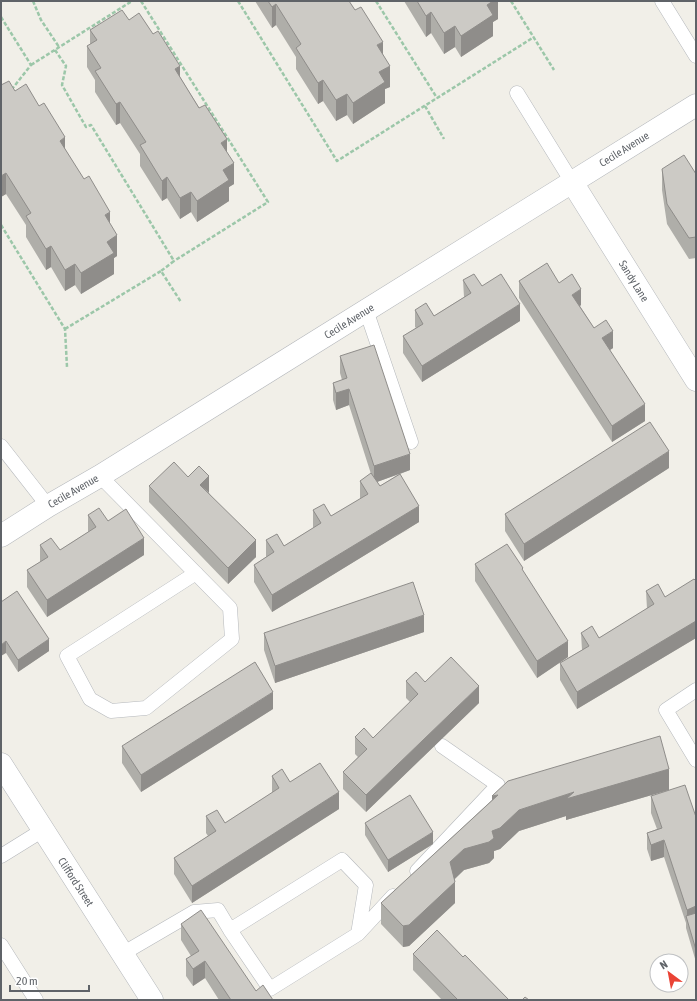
<svg xmlns="http://www.w3.org/2000/svg" width="697" height="1001" font-family="'Asap Condensed',sans-serif">
<style>
.lines{fill:none;stroke-linecap:round;stroke-linejoin:round}
.lane-casing{stroke:#b5b8bc;stroke-width:15}
.street-casing{stroke:#b5b8bc;stroke-width:23}
.path{stroke:#9cc7a9;stroke-width:2.5;stroke-dasharray:4 2;stroke-linecap:butt}
.lane{stroke:#fff;stroke-width:14}
.street{stroke:#fff;stroke-width:22}
.wall{fill:#afaea9;fill-rule:evenodd}
.shaded-wall{fill:#8f8d8a}
.building{fill:#cccac5;stroke:#8f8d8a}
.labels{text-anchor:middle;dominant-baseline:central;stroke-width:3.5;stroke-linejoin:round;paint-order:stroke}
.street-label{font-size:11px;fill:#5f6368;stroke:#fff}
</style>
<rect width="100%" height="100%" fill="#f1efe8"/>
<g class="lines">
<!-- lane casing -->
<g class="lane-casing">
<path id="lane" d="M662,1L696,56
M517,93L572,182
M366,310L411,442
M1,446L48,506
M100,476L230,608L232,639L146,708L111,711L90,699L67,656L196,573
M696,690L666,710L696,760
M1,856L43,830
M417,871L498,785L442,746
M358,934L393,896
M1,945L36,1000
M122,954L194,912L218,910L230,930L342,860L366,885L358,934L270,989L230,930"/>
</g>
<!-- street casing -->
<g class="street-casing">
<path id="street" d="M572,182L696,380
M1,536L48,506L100,476L696,105
M1,764L152,1000"/>
</g>
<!-- path -->
<path class="path" d="M33,1L41,20L59,47
M141,1L268,202L174,261
M238,1L337,161L534,37
M376,1L437,98
M511,1L554,70
M1,17L31,65L12,89
M55,50L66,66L62,85L86,127L91,125L174,261L161,271L181,302
M31,65L132,1
M425,106L444,139
M1,225L65,329L67,367
M65,329L161,271"/>
<!-- lane -->
<use href="#lane" class="lane"/>
<!-- street -->
<use href="#street" class="street"/>
</g>
<!-- wall -->
<path class="wall" d="M255,1H349L383,55L390,87L385,89V103L353,124L347,115L336,121L323,101L318,104L296,69V57L276,25L272,28Z
M404,1H498V19L493,22V36L461,57L455,47L444,54L431,33L426,37Z
M129,20L180,77L227,152L234,184L229,187V201L197,222L191,212L180,219L167,198L162,201L140,166V154L120,123L116,125L95,92V80L87,67V46L90,44V30Z
M15,91L65,149L110,224L117,256L114,258V274L81,294L75,285L65,291L51,267L46,270L26,237V225L6,194L1,197Z
M662,169L696,174V258L689,259L667,224L662,190Z
M463,280L482,286L520,321L422,382L403,353V336L416,328L415,327V310L434,316L464,297Z
M519,281L559,283L581,305L580,306L594,328L613,348L610,350L645,421L612,442L519,298Z
M340,356L410,470L400,474L419,522L272,612L254,582V565L266,557V540L284,546L313,528V510L331,516L360,499V481L371,474L349,405L336,410L333,400V383L342,380L340,373ZM399,474L380,486L377,482Z
M669,468L524,561L505,531V514Z
M188,477L209,493L256,557L228,584L149,502V486Z
M88,515L108,521L144,555L47,617L27,587V570L40,562V545L60,550L88,532Z
M475,564L523,571L568,657L537,678L475,581Z
M696,581V638L577,709L560,680V663L582,650L581,633L599,638L647,609L646,591L665,597Z
M1,602L49,651L18,672L6,653Z
M424,632L275,683L264,650V633Z
M406,681L425,682L479,703L366,812L343,789V772L358,757L355,754V737L373,738L410,702L406,698Z
M273,709L141,792L122,763V746Z
M272,776L290,782L339,809L192,903L174,874V858L208,836L206,833V816L225,823L272,793Z
M669,790L566,820V816L519,831L500,849L494,851V858L489,863L464,870L455,879V903L409,946L403,947L381,924V903L492,800Z
M651,796L696,817V962L686,928V923L664,857L651,861L647,849V833L657,829L651,813Z
M365,823L433,844L388,872L365,835Z
M181,924L256,991L273,1000H219L205,978L193,986L186,976V959L191,956L181,940Z
M413,954L463,957L509,1000H442L413,970Z"/>
<!-- shaded-wall -->
<path class="shaded-wall" d="M493,1H498V19L493,22V36L461,57V36L487,5Z
M276,4V25L272,28V7Z
M431,12V33L426,37V16Z
M455,26V47L444,54V33Z
M383,42V63L377,45Z
M180,66V87L175,69Z
M390,66V87L385,89V103L353,124V103L379,72Z
M323,80V101L318,104V83Z
M347,94V115L336,121V100Z
M120,102V123L116,125V104Z
M65,137V158L60,141Z
M227,139V160L221,143Z
M234,163V184L229,187V201L197,222V201L223,170Z
M6,173V194L1,197V176Z
M167,177V198L162,201V181Z
M191,192V212L180,219V198Z
M110,212V232L105,215Z
M117,235V256L114,258V274L81,294V273L107,242Z
M51,246V267L46,270V249Z
M75,264V285L65,291V270Z
M581,289V305L572,311V295Z
M520,304V321L422,382V366Z
M613,331V348L602,355V338Z
M349,389V405L336,410V393Z
M645,404V421L612,442V426Z
M669,451V468L524,561V544Z
M410,454V470L374,483V466Z
M209,476V493L200,485Z
M419,506V522L272,612V595Z
M144,538V555L47,617V600Z
M256,540V557L228,584V568Z
M424,615V632L275,683V666Z
M696,621V638L577,709V692Z
M49,639V651L18,672V660Z
M6,641V653L1,656V645Z
M568,641V657L537,678V661Z
M479,686V703L366,812V795Z
M273,692V709L141,792V775Z
M669,769V790L566,820V816L519,831L500,849L494,851V858L489,863L464,870L450,883V862L464,849L492,831L519,810L574,792Z
M339,792V809L192,903V886Z
M498,795L492,817V796Z
M433,832V844L388,872V860Z
M664,840V857L651,861V845Z
M455,882V903L409,946L403,947V926Z
M696,906V923L687,920V910Z
M205,961V978L193,986V969Z"/>
<!-- building -->
<path class="building" d="M268,1H349L355,10L361,7L383,42L377,45L390,66L379,72L385,82L353,103L347,94L336,100L323,80L318,83L296,48L301,44L276,4L272,7Z
M417,1H493L487,5L493,15L461,36L455,26L444,33L431,12L426,16Z
M122,10L129,20L139,13L153,34L158,31L180,66L175,69L199,108L205,105L227,139L221,143L234,163L223,170L229,180L197,201L191,192L180,198L167,177L162,181L140,145L146,142L120,102L116,104L95,71L101,68L87,46L97,40L90,30Z
M9,81L15,91L26,84L39,106L44,103L65,137L60,141L84,179L89,176L110,212L105,215L117,235L107,242L114,253L81,273L75,264L65,270L51,246L46,249L26,216L31,213L6,173L1,176V85Z
M684,155L696,174V237L689,238L667,204L662,169Z
M547,263L559,283L572,274L581,289L572,295L594,328L606,320L613,331L602,338L645,404L612,426L519,281Z
M474,274L482,286L501,274L520,304L422,366L403,336L423,324L415,310L426,303L434,316L471,293L463,280Z
M374,345L410,454L374,466L349,389L336,393L333,383L347,378L340,356Z
M650,422L669,451L524,544L505,514Z
M174,462L188,477L199,466L209,476L200,485L256,540L228,568L149,486Z
M371,473L380,486L400,474L419,506L272,595L254,565L274,552L266,540L277,534L284,546L321,523L313,510L324,504L331,516L368,494L360,481Z
M99,508L108,521L126,509L144,538L47,600L27,570L48,557L40,545L51,538L60,550L96,527L88,515Z
M507,544L523,568L522,569L568,641L537,661L475,564Z
M694,579L696,581V621L577,692L560,663L589,646L581,633L592,626L599,638L654,604L646,591L658,584L665,597Z
M413,582L424,615L275,666L264,633Z
M17,591L49,639L18,660L6,641L1,645V602Z
M451,657L479,686L366,795L343,772L367,749L355,737L364,728L373,738L418,694L406,681L416,672L425,682Z
M255,662L273,692L141,775L122,746Z
M660,736L669,769L566,799L574,792L519,810L500,828L492,831L494,838L489,842L464,849L450,862L455,882L409,925L403,926L381,903L498,795L492,796L508,781Z
M320,763L339,792L192,886L174,858L216,831L206,816L217,810L225,823L279,788L272,776L282,769L290,782Z
M685,785L696,817V906L687,910L664,840L651,845L647,833L662,828L651,796Z
M410,795L433,832L388,860L365,823Z
M201,910L256,991L263,985L273,1000H231L205,961L193,969L186,959L199,951L181,924Z
M696,913V950L686,916Z
M437,930L463,957L465,955L509,1000H458L413,954Z
M525,997L529,1000H522Z"/>
<g class="labels">
<!-- street labels -->
<g class="street-label">
<text transform="translate(624 149) rotate(-32)">Cecile Avenue</text>
<text transform="translate(634 281) rotate(58)">Sandy Lane</text>
<text transform="translate(349 321) rotate(-32)">Cecile Avenue</text>
<text transform="translate(73 491) rotate(-30)">Cecile Avenue</text>
<text transform="translate(76 882) rotate(57)">Clifford Street</text>
</g>
</g>
<!-- border -->
<rect width="697" height="1001" fill="none" stroke="#5f6368" stroke-width="4"/>
<!-- north arrow -->
<g transform="translate(669 973) rotate(328)"><circle r="19" fill="#ffffff" stroke="#bfc1c3"/>
<path d="M0-3L7 15L0 10L-7 15Z" fill="#ea4335"/>
<text y="-6" font-size="11" font-weight="bold" text-anchor="middle" fill="#5f6368">N</text>
</g>
<!-- scale -->
<path d="M10 985v6h79v-6" fill="none" stroke="#5f6368" stroke-width="2"/>
<text x="16" y="985" font-size="12" fill="#5f6368" stroke="#ffffff" stroke-width="3" paint-order="stroke">20 m</text>
</svg>
